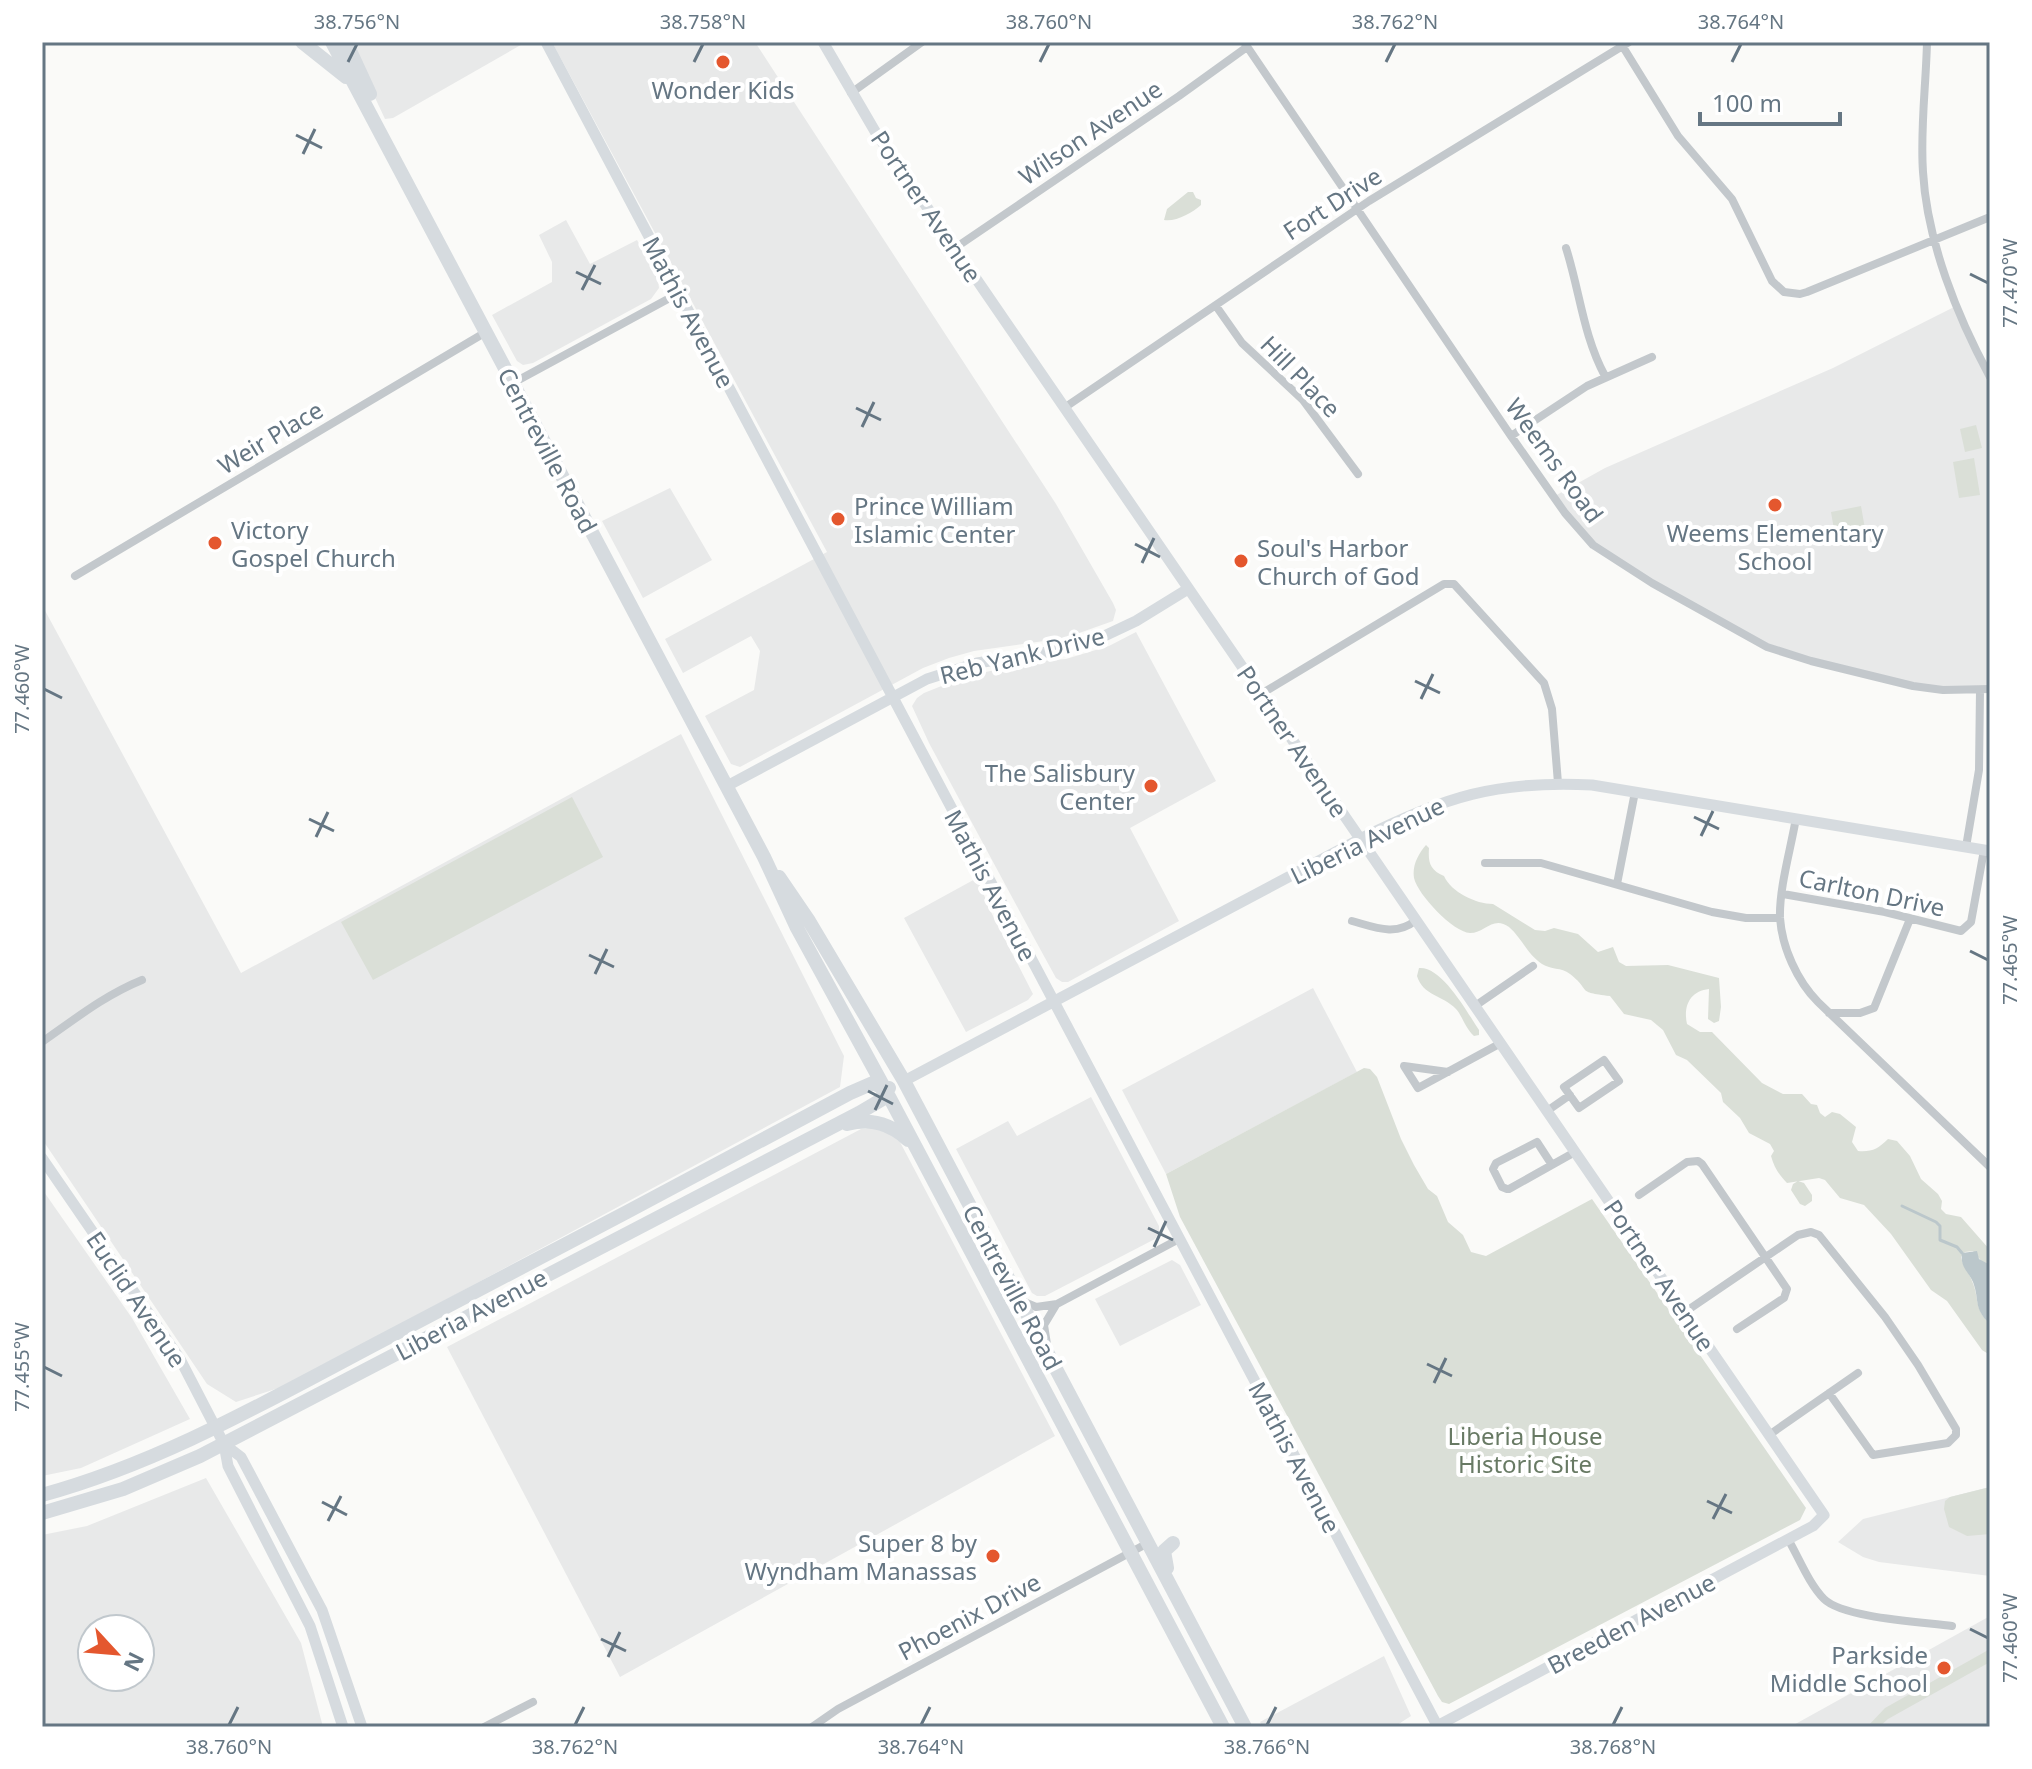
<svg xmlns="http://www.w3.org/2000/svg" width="2032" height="1769" font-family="'Noto Sans',sans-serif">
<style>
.built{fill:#e8e9e9;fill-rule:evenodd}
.green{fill:#dadfd7}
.water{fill:#bbc7cb}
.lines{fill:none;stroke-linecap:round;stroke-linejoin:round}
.stream{stroke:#bbc7cb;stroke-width:3}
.street{stroke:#c3c8cc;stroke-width:8}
.secondary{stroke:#d6dbdf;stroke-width:11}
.highway{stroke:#d6dbdf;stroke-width:14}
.ticks{fill:none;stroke:#657683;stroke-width:3}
.poi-dot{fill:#e4572e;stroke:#fff;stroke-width:3}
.labels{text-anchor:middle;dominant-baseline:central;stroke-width:8;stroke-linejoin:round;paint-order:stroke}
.poi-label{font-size:24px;fill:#657683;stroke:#fff;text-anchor:start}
.street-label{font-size:24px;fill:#657683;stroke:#fff}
.park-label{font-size:24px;fill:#687a64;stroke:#fff}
.neatline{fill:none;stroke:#657683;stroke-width:3}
.ticks-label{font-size:20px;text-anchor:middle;fill:#657683}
</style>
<rect width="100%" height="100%" fill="#fafaf8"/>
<!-- built -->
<path class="built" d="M349,42H526L393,118L385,119Z
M552,42H755L1056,504L1113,603L1116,610L1113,621L1065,638L974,651L949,658L923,668L740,767L731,764L705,716L754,690L760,651L751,636L683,673L665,639L827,552Z
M566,220L590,264L637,240L658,280L659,288L651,299L533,363L523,365L517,361L492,315L552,282V262L539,235Z
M1958,305L1990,377V689L1943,690L1767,647L1593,545L1553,497L1605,468L1833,368Z
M670,488L712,560L643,598L602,521Z
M42,605L241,973L681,734L844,1056L840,1087L288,1385L236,1402L207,1384L42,1139Z
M1136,632L1216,781L1130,828L1179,921L1068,982H1062L1056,978L1033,936L929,743L912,706L917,698L924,693L964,677L1030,662L1066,659L1109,646Z
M977,878L991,912L1033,994L1028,1000L966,1032L904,918Z
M1313,988L1357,1072L1166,1174L1122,1090Z
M1091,1097L1159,1226V1233L1155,1239L1045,1296H1037L1032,1293L956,1149L1008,1121L1017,1136Z
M873,1128L888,1133L900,1142L1055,1436L620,1677L447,1347L861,1129Z
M42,1189L132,1318L190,1419L81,1468L42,1476Z
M1172,1260L1180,1265L1201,1305L1120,1346L1095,1299Z
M206,1478L301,1643L323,1727H42V1535L87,1526ZM92,1629H140V1677H92Z
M1990,1487V1576L1879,1562L1863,1557L1838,1542L1863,1519Z
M1990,1616V1727H1790Z
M1384,1656L1411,1716L1394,1727H1263L1260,1722Z"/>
<!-- green -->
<path class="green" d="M1188,192H1193L1196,198L1201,200V205C1192,213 1176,222 1164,220L1167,209Z
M1976,425L1982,448L1965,452L1960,429Z
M1974,458L1980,495L1959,498L1953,462Z
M1861,506L1865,529L1835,535L1831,512Z
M572,797L603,857L373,980L341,922Z
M1426,845L1429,848C1428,863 1430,870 1444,876C1451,892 1476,904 1493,904L1535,930L1545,931L1554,928L1578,934L1598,952L1613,947L1619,962L1626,966L1668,965L1719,978L1721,1007L1719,1021L1714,1023L1708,1019L1709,989C1690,991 1683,1006 1687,1024L1700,1032H1712L1762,1083L1783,1094H1802L1811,1104L1817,1105L1820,1113L1825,1117L1832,1112L1840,1114L1856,1127L1852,1142L1858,1151C1872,1152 1878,1149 1888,1139L1897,1141L1910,1156L1921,1179L1938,1194L1942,1201L1941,1209L1946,1214L1961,1217L1990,1250V1265L1983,1263L1973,1251L1965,1252L1961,1257C1963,1267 1969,1272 1972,1281C1980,1299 1973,1307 1990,1324V1355L1982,1350L1947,1301L1931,1290L1891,1234L1864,1205L1840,1198L1825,1180L1819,1178L1787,1183C1779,1175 1774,1167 1771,1156L1774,1151L1770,1144L1749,1133L1740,1118L1723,1102L1721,1093L1687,1060L1676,1055L1663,1030L1651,1020L1624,1014L1610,996C1575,992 1592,991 1570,974C1561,967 1551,970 1542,964C1527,954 1521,937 1509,927C1493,915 1485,933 1470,933C1453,932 1418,895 1414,878C1412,866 1418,854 1426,845Z
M1419,968C1442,966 1467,1012 1479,1030V1035L1474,1036C1465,1028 1463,1017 1456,1009C1443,995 1423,996 1417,976Z
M1364,1068L1370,1069L1377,1077L1401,1139L1414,1165L1428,1189L1437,1196L1448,1222L1463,1235L1471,1252L1486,1256L1592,1199L1806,1508L1800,1520L1449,1704L1442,1702L1438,1696L1180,1217L1166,1174Z
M1798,1181L1804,1183L1812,1195V1201L1805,1206L1800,1204L1791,1190L1793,1184Z
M1990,1487V1534L1967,1536L1949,1527L1944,1509L1945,1501L1950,1497Z
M1990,1649V1662L1888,1719L1879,1727H1867L1885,1708Z"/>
<!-- water -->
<path class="water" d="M1977,1251L1979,1259L1990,1265V1324C1973,1308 1980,1301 1973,1282C1968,1271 1960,1267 1962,1253Z"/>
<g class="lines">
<!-- stream -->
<path class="stream" d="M1902,1206L1936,1222L1940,1226V1240L1957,1247L1962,1253"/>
<!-- street -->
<path class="street" d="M1244,42L1511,436L1565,513L1593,545L1652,583L1767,647L1811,661L1913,686L1943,690L1990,689
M1620,42L1678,136L1732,199L1772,281L1784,292L1800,294L1807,292L1990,217
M1927,42C1926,86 1920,129 1923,172C1927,241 1957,316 1990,377
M851,93L922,42
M955,248L1179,96L1247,47
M1566,248C1580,292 1583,335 1605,376
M1216,306L1242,343L1303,400L1358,474
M513,383L679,293
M1064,408L1369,201L1629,42
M1511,436L1587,386L1652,357
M75,576L486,332
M1261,694L1444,584H1454L1544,683L1552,709L1558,783
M1796,818C1791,848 1779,888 1780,918C1782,947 1797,981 1818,1002L1990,1167
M1966,847L1979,770L1980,691
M1485,863H1541L1712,912L1746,918H1780
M1617,884L1635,792
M1783,894L1885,912L1961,931L1971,922L1984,850
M1352,921C1374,927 1396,937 1416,920
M1475,1006L1533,966
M1829,1013H1860L1874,1008L1910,919
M42,1042C75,1019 105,995 142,980
M1604,1060L1619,1081L1579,1108L1564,1087Z
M1448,1072L1404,1066L1418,1088L1501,1043
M1547,1111L1570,1095
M1552,1165L1537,1142L1496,1163L1493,1169L1502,1187L1507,1189H1509L1575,1152
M1639,1195L1687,1162L1698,1161L1702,1164L1787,1289L1784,1298L1737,1329
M1022,1301L1036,1307L1057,1304L1179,1239
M1685,1312L1798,1235L1811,1232L1819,1235L1885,1317L1918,1365L1956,1429V1435L1948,1443L1873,1455L1829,1393
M1047,1344L1044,1325L1056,1305
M1769,1435L1858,1373
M1788,1539C1799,1558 1809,1584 1824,1599C1843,1618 1923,1622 1952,1626
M484,1727L533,1702
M812,1727L838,1709L1148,1543"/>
<!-- secondary -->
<path class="secondary" d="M546,42L1438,1727
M823,42L876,133L955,248L1824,1515L1813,1526L1435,1727
M727,786L927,679L977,663L1054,651L1100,638L1136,621L1188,589
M904,1081L1360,839C1444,797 1497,780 1592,785L1990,851
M42,1158L180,1359L224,1444L241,1457L322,1610L362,1727
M224,1444L228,1466L310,1626L343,1727"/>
<!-- highway -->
<path class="highway" d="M302,42L346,77
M332,42L764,857L797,928L885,1089L1223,1727
M346,42L370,94
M779,877L809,921L904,1081L1245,1727
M847,1124C871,1118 890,1123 908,1140
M42,1495C166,1461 276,1396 389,1337C543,1257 697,1175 850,1093L873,1083L885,1089
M42,1513L123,1489L200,1456L859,1113L881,1100L885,1089L889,1088
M1167,1568L1164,1551L1173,1543"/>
</g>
<!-- ticks -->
<path class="ticks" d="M348,62L357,44M694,62L703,44M1040,62L1049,44M1386,62L1395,44M1732,62L1741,44M296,135L322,148M303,154L315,129M576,272L601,284M1970,274L1988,283M582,290L595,265M856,408L881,420M862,427L874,402M1135,544L1160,557M1142,563L1154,538M1415,681L1440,693M44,689L62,698M1421,699L1433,674M1694,817L1719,829M309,819L334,831M1701,836L1713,811M316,837L328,812M1970,951L1988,960M589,955L614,967M595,974L607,949M868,1091L893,1104M875,1110L887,1085M1148,1228L1173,1240M1154,1247L1166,1221M1427,1364L1452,1376M44,1367L62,1376M1434,1383L1446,1358M1707,1501L1732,1513M322,1502L347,1515M1713,1519L1726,1494M328,1521L341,1496M1970,1629L1988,1638M601,1639L626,1651M608,1657L620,1632M229,1725L238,1707M575,1725L584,1707M921,1725L930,1707M1267,1725L1276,1707M1613,1725L1622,1707"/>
<!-- markers -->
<g class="poi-dot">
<circle cx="723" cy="62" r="8"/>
<circle cx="1775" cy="505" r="8"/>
<circle cx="838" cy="519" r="8"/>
<circle cx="215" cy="543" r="8"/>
<circle cx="1241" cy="561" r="8"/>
<circle cx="1151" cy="786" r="8"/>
<circle cx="993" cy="1556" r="8"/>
<circle cx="1944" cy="1668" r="8"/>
</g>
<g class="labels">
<!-- poi labels -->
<g class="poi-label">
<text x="723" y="89" text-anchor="middle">Wonder Kids</text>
<text x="854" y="505">Prince William<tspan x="854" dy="28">Islamic Center</tspan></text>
<text x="231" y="529">Victory<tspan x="231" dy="28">Gospel Church</tspan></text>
<text x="1775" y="532" text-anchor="middle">Weems Elementary<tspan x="1775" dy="28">School</tspan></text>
<text x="1257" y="547">Soul's Harbor<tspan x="1257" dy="28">Church of God</tspan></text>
<text x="1135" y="772" text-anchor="end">The Salisbury<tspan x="1135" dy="28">Center</tspan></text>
<text x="977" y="1542" text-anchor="end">Super 8 by<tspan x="977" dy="28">Wyndham Manassas</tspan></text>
<text x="1928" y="1654" text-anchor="end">Parkside<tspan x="1928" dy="28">Middle School</tspan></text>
</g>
<!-- street labels -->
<g class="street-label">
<text transform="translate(1090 132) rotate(-34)">Wilson Avenue</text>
<text transform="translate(1332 203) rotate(-33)">Fort Drive</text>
<text transform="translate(927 206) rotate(56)">Portner Avenue</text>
<text transform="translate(689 312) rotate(62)">Mathis Avenue</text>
<text transform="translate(1301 376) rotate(46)">Hill Place</text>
<text transform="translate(270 437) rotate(-31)">Weir Place</text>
<text transform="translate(548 450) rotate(62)">Centreville Road</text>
<text transform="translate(1555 460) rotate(54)">Weems Road</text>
<text transform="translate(1022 655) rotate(-14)">Reb Yank Drive</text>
<text transform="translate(1293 741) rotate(56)">Portner Avenue</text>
<text transform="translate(1367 840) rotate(-26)">Liberia Avenue</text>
<text transform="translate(991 885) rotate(62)">Mathis Avenue</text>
<text transform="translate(1872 892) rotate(12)">Carlton Drive</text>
<text transform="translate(1660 1275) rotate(56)">Portner Avenue</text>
<text transform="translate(1013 1287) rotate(62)">Centreville Road</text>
<text transform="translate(137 1299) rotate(56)">Euclid Avenue</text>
<text transform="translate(471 1314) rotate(-28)">Liberia Avenue</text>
<text transform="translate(1295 1457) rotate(62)">Mathis Avenue</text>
<text transform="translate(969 1616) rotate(-28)">Phoenix Drive</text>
<text transform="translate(1631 1623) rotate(-28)">Breeden Avenue</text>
</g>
<!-- park labels -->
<g class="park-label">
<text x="1525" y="1435">Liberia House<tspan x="1525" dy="28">Historic Site</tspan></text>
</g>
</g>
<!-- border -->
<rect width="2032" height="1769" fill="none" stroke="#ffffff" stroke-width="88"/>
<!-- north arrow -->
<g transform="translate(116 1653) rotate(116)"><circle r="38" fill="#ffffff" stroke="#c1c8cd" stroke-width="2"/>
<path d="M0-6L14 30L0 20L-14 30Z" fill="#e4572e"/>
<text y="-12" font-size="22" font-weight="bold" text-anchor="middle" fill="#657683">N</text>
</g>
<!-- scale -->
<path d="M1700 112v12h140v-12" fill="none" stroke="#657683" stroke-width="4"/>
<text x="1712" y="112" font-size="24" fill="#657683" stroke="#ffffff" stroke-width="6" paint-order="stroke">100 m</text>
<rect x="44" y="44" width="1944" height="1681" class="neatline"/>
<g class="ticks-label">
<text x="357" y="29">38.756°N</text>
<text x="703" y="29">38.758°N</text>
<text x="1049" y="29">38.760°N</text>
<text x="1395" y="29">38.762°N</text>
<text x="1741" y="29">38.764°N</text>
<text transform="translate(2010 283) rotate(-90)" y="7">77.470°W</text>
<text transform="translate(22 689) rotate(-90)" y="7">77.460°W</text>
<text transform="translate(2010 960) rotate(-90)" y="7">77.465°W</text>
<text transform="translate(22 1367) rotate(-90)" y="7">77.455°W</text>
<text transform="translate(2010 1638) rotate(-90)" y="7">77.460°W</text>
<text x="229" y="1754">38.760°N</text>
<text x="575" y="1754">38.762°N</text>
<text x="921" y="1754">38.764°N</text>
<text x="1267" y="1754">38.766°N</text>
<text x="1613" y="1754">38.768°N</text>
</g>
</svg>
